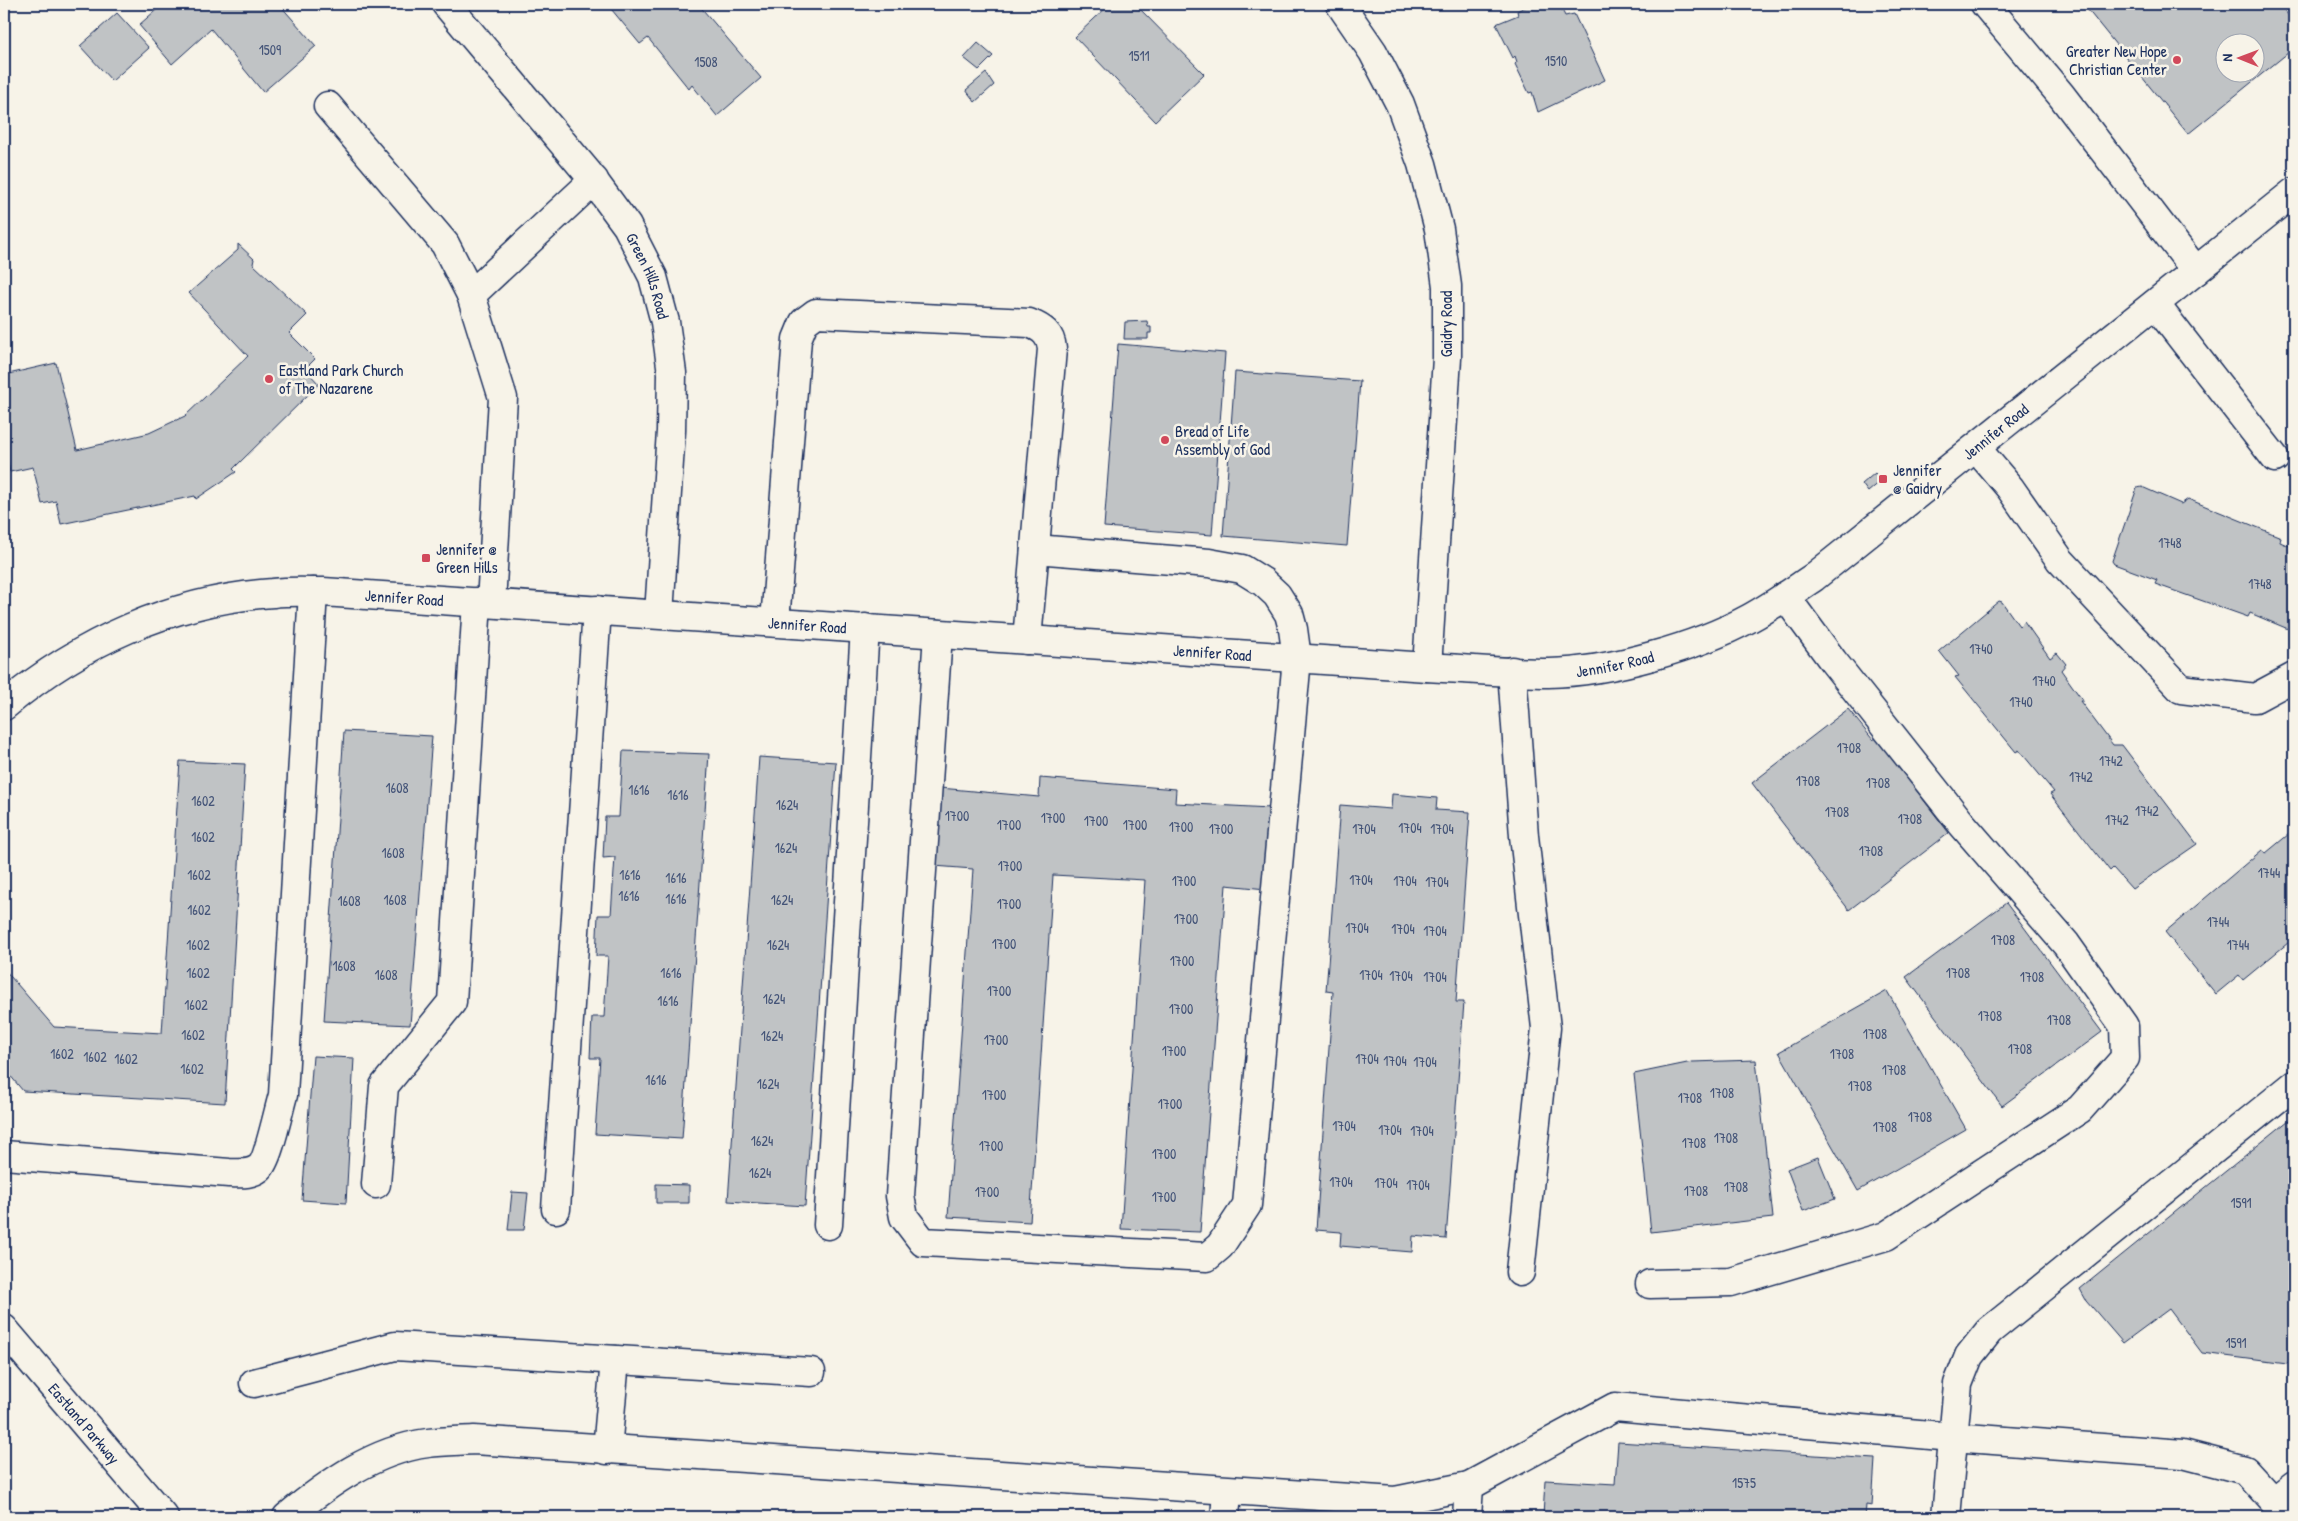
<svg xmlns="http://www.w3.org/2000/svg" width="2298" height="1521" font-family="'Patrick Hand',sans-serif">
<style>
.building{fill:#c0c3c5;stroke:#1b2f5e;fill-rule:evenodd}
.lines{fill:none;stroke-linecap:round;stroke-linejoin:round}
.minor-casing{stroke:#1b2f5e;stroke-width:31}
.minor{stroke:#f7f3e8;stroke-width:28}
.poi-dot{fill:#d1495b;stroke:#f7f3e8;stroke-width:2}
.labels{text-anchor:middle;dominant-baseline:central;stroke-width:5;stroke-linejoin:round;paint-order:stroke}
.number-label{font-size:14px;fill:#445478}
.poi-label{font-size:16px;fill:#1b2f5e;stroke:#f7f3e8;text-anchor:start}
.street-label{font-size:16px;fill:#1b2f5e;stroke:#f7f3e8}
</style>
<rect width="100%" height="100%" fill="#f7f3e8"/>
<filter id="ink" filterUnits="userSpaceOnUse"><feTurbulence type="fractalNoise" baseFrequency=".02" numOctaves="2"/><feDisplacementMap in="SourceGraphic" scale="10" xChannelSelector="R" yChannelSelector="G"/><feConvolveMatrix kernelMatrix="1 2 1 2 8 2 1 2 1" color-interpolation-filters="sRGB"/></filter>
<g filter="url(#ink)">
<!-- building -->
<path class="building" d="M163,4H279L316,46L263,92L211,29L172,64L139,25Z
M607,4H698L761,78L717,116L692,85L689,89L648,38L640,44Z
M1110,4H1135L1204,74L1155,121L1075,37Z
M1531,4H1559L1565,16L1574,14L1605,80L1538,112L1532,92L1529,93L1515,64L1517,62L1515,56L1513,58L1496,24L1518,15L1517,11Z
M2083,4H2279L2294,22V48L2188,134ZM2226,42H2256V72H2226Z
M117,13L149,48L112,81L80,46Z
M978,43L993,56L979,70L964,58Z
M986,73L994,85L975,102L966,90Z
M238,244L254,259L253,264L307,315L289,333L315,359L305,369L319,384L233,469L236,472L196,499L195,496L61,524L56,501L42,504L33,467L10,472L4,444V375L56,363L77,450L149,433L185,416L248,356L189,293L238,250Z
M1147,321L1148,327H1151V333H1148V339H1124L1125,322Z
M1118,344L1225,353L1212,535L1104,527Z
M1235,372L1360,381L1347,546L1223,536Z
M1875,473L1881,481L1868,492L1862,484Z
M2142,487L2181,504L2188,499L2281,537L2280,542L2294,548L2293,631L2250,613L2248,617L2155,584L2157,580L2114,564L2112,561L2137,488Z
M1999,601L2002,602L2019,626L2024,621L2050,658L2057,653L2066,664L2061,670L2083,701H2080L2113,745H2122L2197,844L2132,889L2113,868L2110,871L2050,794L2054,792L2019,750L2016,752L1955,677L1959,676L1940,652L1939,651Z
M1848,709L1873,740L1876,738L1949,833L1849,910L1752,783Z
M344,731L432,736L410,1025L324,1021Z
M623,751L709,754L682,1139L595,1134L600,1058H590L592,1017H604L608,956H596L598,915H611L615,857L603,858L605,817H619Z
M759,757L836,762L805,1206L728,1201Z
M180,761L245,764L225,1103L23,1091L4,1068V969L54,1027L162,1033Z
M1040,778L1176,789L1175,803L1270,808L1266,889L1226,885L1200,1232L1121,1229L1145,880L1053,875L1030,1222L948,1217L973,869L934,866L940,788L1039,797Z
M1392,794L1437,798L1436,810L1470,812L1456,1002H1464L1446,1239L1413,1236L1412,1252L1340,1246L1341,1232L1316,1230L1333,992L1326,991L1340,805L1391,809Z
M2289,834L2294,841V938L2243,980L2239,975L2216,994L2165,932L2262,850L2266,853Z
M2006,903L2102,1032L2002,1106L1906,977Z
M1887,991L1966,1129L1858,1191L1779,1052Z
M313,1056L354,1058L346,1203L302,1200Z
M1756,1060L1773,1218L1651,1232L1634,1074L1692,1062Z
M2294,1116V1358L2287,1364L2202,1353L2169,1309L2123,1343L2086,1300L2080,1289Z
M1818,1157L1835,1199L1803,1211L1787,1169Z
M656,1184L689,1185V1203H656Z
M512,1192L528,1193L524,1230H508Z
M1618,1442L1875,1459L1872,1506L1866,1505L1865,1517H1543L1545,1480L1615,1484Z"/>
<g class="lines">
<!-- minor casing -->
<g class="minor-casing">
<g id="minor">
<path id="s1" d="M446,4L588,173L627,226L653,277L665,322L672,373L671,431L659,614"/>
<path d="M1340,4L1373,52L1400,104L1422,164L1439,229L1447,286V358L1427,667"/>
<path d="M1985,4L2061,95L2196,271"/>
<path d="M328,106L445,244L471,295"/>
<path d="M2155,304L2275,458"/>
<path d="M1976,448L2010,488L2060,560L2181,689L2255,698L2294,677"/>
<path d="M491,603L503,398L471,295L594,180"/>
<path d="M775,622L797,339L804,322L816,313L1029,323C1042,328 1051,334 1052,349L1027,640"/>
<path d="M938,634L900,1196L904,1217L923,1242L1207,1257L1220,1246L1247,1205L1297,658L1293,629L1289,614L1277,595L1263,582L1242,569L1209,563L1035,549"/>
<path d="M1512,671L1524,836L1546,1028L1520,1272"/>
<path id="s2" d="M4,706C80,642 173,600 273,593C290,591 306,592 323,592L1427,667C1467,669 1508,673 1549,673C1609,672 1697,647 1750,618C1772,606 1793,591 1814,577L2294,192"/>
<path d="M4,1155L229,1173C240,1173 250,1175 259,1168C268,1161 279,1108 283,1095L313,592"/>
<path d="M376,1184L384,1086L452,1002L477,602"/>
<path d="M556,1209L597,610"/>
<path d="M828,1225L865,628"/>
<path d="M1650,1284L1731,1282L1886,1236L2080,1109L2125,1058L2124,1026L2066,944L1962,824L1833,661L1785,596"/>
<path id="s3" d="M4,1329L164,1517"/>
<path d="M254,1383L395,1346L811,1372"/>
<path d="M607,1450L615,1360"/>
<path d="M2274,1501L2294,1485"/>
<path d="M287,1517C327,1484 374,1450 428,1443C443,1441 458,1441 474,1440L1395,1501L1469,1486L1615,1407L1953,1437L2183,1454L2245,1470L2288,1517"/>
<path d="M1225,1517L1227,1492"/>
<path d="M1467,1517L1469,1486"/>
<path d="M1946,1517L1958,1384L1969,1356L1989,1331L2294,1085"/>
</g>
</g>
<!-- minor -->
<use href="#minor" class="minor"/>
</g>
</g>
<!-- markers -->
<g class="poi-dot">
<circle cx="2177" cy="60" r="5"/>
<circle cx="269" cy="379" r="5"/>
<circle cx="1165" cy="440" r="5"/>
<rect x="1878" y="474" width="10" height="10" rx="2.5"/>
<rect x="421" y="553" width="10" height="10" rx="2.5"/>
</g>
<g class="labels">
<!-- number labels -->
<g class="number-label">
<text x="270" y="49">1509</text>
<text x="1139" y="55">1511</text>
<text x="1556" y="60">1510</text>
<text x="706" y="61">1508</text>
<text x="2170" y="542">1748</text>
<text x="2260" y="583">1748</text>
<text x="1981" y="648">1740</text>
<text x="2044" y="680">1740</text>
<text x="2021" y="701">1740</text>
<text x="1849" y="747">1708</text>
<text x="2111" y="760">1742</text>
<text x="2081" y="776">1742</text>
<text x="1808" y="780">1708</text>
<text x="1878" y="782">1708</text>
<text x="397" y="787">1608</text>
<text x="639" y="789">1616</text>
<text x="678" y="794">1616</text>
<text x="203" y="800">1602</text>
<text x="787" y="804">1624</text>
<text x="2147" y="810">1742</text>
<text x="1837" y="811">1708</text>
<text x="957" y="815">1700</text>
<text x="1053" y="817">1700</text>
<text x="1910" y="818">1708</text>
<text x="2117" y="819">1742</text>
<text x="1096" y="820">1700</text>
<text x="1009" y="824">1700</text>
<text x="1135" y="824">1700</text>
<text x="1181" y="826">1700</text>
<text x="1410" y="827">1704</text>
<text x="1221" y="828">1700</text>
<text x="1364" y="828">1704</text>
<text x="1442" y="828">1704</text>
<text x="203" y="836">1602</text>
<text x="786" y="847">1624</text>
<text x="1871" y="850">1708</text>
<text x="393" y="852">1608</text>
<text x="1010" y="865">1700</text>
<text x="2269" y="872">1744</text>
<text x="199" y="874">1602</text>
<text x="630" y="874">1616</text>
<text x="676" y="877">1616</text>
<text x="1361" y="879">1704</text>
<text x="1184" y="880">1700</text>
<text x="1405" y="880">1704</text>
<text x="1437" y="881">1704</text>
<text x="629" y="895">1616</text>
<text x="676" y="898">1616</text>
<text x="395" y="899">1608</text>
<text x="782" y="899">1624</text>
<text x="349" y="900">1608</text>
<text x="1009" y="903">1700</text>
<text x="199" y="909">1602</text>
<text x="1186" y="918">1700</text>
<text x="2218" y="921">1744</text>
<text x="1357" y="927">1704</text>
<text x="1403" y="928">1704</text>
<text x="1435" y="930">1704</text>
<text x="2003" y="939">1708</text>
<text x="1004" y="943">1700</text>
<text x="198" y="944">1602</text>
<text x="778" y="944">1624</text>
<text x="2238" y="944">1744</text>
<text x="1182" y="960">1700</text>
<text x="344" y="965">1608</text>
<text x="198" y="972">1602</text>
<text x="671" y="972">1616</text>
<text x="1958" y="972">1708</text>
<text x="386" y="974">1608</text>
<text x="1371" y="974">1704</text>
<text x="1401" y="975">1704</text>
<text x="1435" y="976">1704</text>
<text x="2032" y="976">1708</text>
<text x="999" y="990">1700</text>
<text x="774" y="998">1624</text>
<text x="668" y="1000">1616</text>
<text x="196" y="1004">1602</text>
<text x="1181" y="1008">1700</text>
<text x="1990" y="1015">1708</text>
<text x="2059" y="1019">1708</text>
<text x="1875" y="1033">1708</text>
<text x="193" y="1034">1602</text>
<text x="772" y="1035">1624</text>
<text x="996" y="1039">1700</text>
<text x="2020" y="1048">1708</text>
<text x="1174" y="1050">1700</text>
<text x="62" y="1053">1602</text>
<text x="1842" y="1053">1708</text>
<text x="95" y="1056">1602</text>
<text x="126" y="1058">1602</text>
<text x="1367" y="1058">1704</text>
<text x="1395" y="1060">1704</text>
<text x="1425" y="1061">1704</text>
<text x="192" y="1068">1602</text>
<text x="1894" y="1069">1708</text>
<text x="656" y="1079">1616</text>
<text x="768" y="1083">1624</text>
<text x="1860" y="1085">1708</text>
<text x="1722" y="1092">1708</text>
<text x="994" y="1094">1700</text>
<text x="1690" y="1097">1708</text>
<text x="1170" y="1103">1700</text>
<text x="1920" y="1116">1708</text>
<text x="1344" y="1125">1704</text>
<text x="1885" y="1126">1708</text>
<text x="1390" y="1129">1704</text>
<text x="1422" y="1130">1704</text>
<text x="1726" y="1137">1708</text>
<text x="762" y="1140">1624</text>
<text x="1694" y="1142">1708</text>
<text x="991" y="1145">1700</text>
<text x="1164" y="1153">1700</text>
<text x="760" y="1172">1624</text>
<text x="1341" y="1181">1704</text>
<text x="1386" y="1182">1704</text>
<text x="1418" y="1184">1704</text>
<text x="1736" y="1186">1708</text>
<text x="1696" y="1190">1708</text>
<text x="987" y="1191">1700</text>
<text x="1164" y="1196">1700</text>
<text x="2241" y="1202">1591</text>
<text x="2236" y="1342">1591</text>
<text x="1744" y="1482">1575</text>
</g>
<!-- poi labels -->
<g class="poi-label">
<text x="2167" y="51" text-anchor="end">Greater New Hope<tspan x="2167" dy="18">Christian Center</tspan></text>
<text x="279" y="370">Eastland Park Church<tspan x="279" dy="18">of The Nazarene</tspan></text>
<text x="1175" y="431">Bread of Life<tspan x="1175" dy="18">Assembly of God</tspan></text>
<text x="1893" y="470">Jennifer<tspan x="1893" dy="18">@ Gaidry</tspan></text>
<text x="436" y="549">Jennifer @<tspan x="436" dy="18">Green Hills</tspan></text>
</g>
<!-- street labels -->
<g class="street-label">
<text stroke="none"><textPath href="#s1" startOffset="341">Green Hills Road</textPath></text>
<text transform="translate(1446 324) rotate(-90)">Gaidry Road</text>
<text stroke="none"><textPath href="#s2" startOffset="2094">Jennifer Road</textPath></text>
<text stroke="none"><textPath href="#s2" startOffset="428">Jennifer Road</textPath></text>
<text stroke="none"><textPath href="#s2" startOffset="832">Jennifer Road</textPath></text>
<text stroke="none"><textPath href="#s2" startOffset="1238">Jennifer Road</textPath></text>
<text stroke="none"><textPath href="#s2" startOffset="1642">Jennifer Road</textPath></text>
<text stroke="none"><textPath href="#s3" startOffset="124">Eastland Parkway</textPath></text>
</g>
</g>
<!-- margin -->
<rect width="2298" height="1521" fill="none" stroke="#f7f3e8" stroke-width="20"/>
<rect x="10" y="10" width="2278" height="1501" fill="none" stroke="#1b2f5e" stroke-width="2" filter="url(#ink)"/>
<!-- north arrow -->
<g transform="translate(2240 58) rotate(271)"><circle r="24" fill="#f7f3e8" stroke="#9fa5b1"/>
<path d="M0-4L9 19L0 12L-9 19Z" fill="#d1495b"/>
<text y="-8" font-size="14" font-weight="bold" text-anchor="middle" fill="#1b2f5e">N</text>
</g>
</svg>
